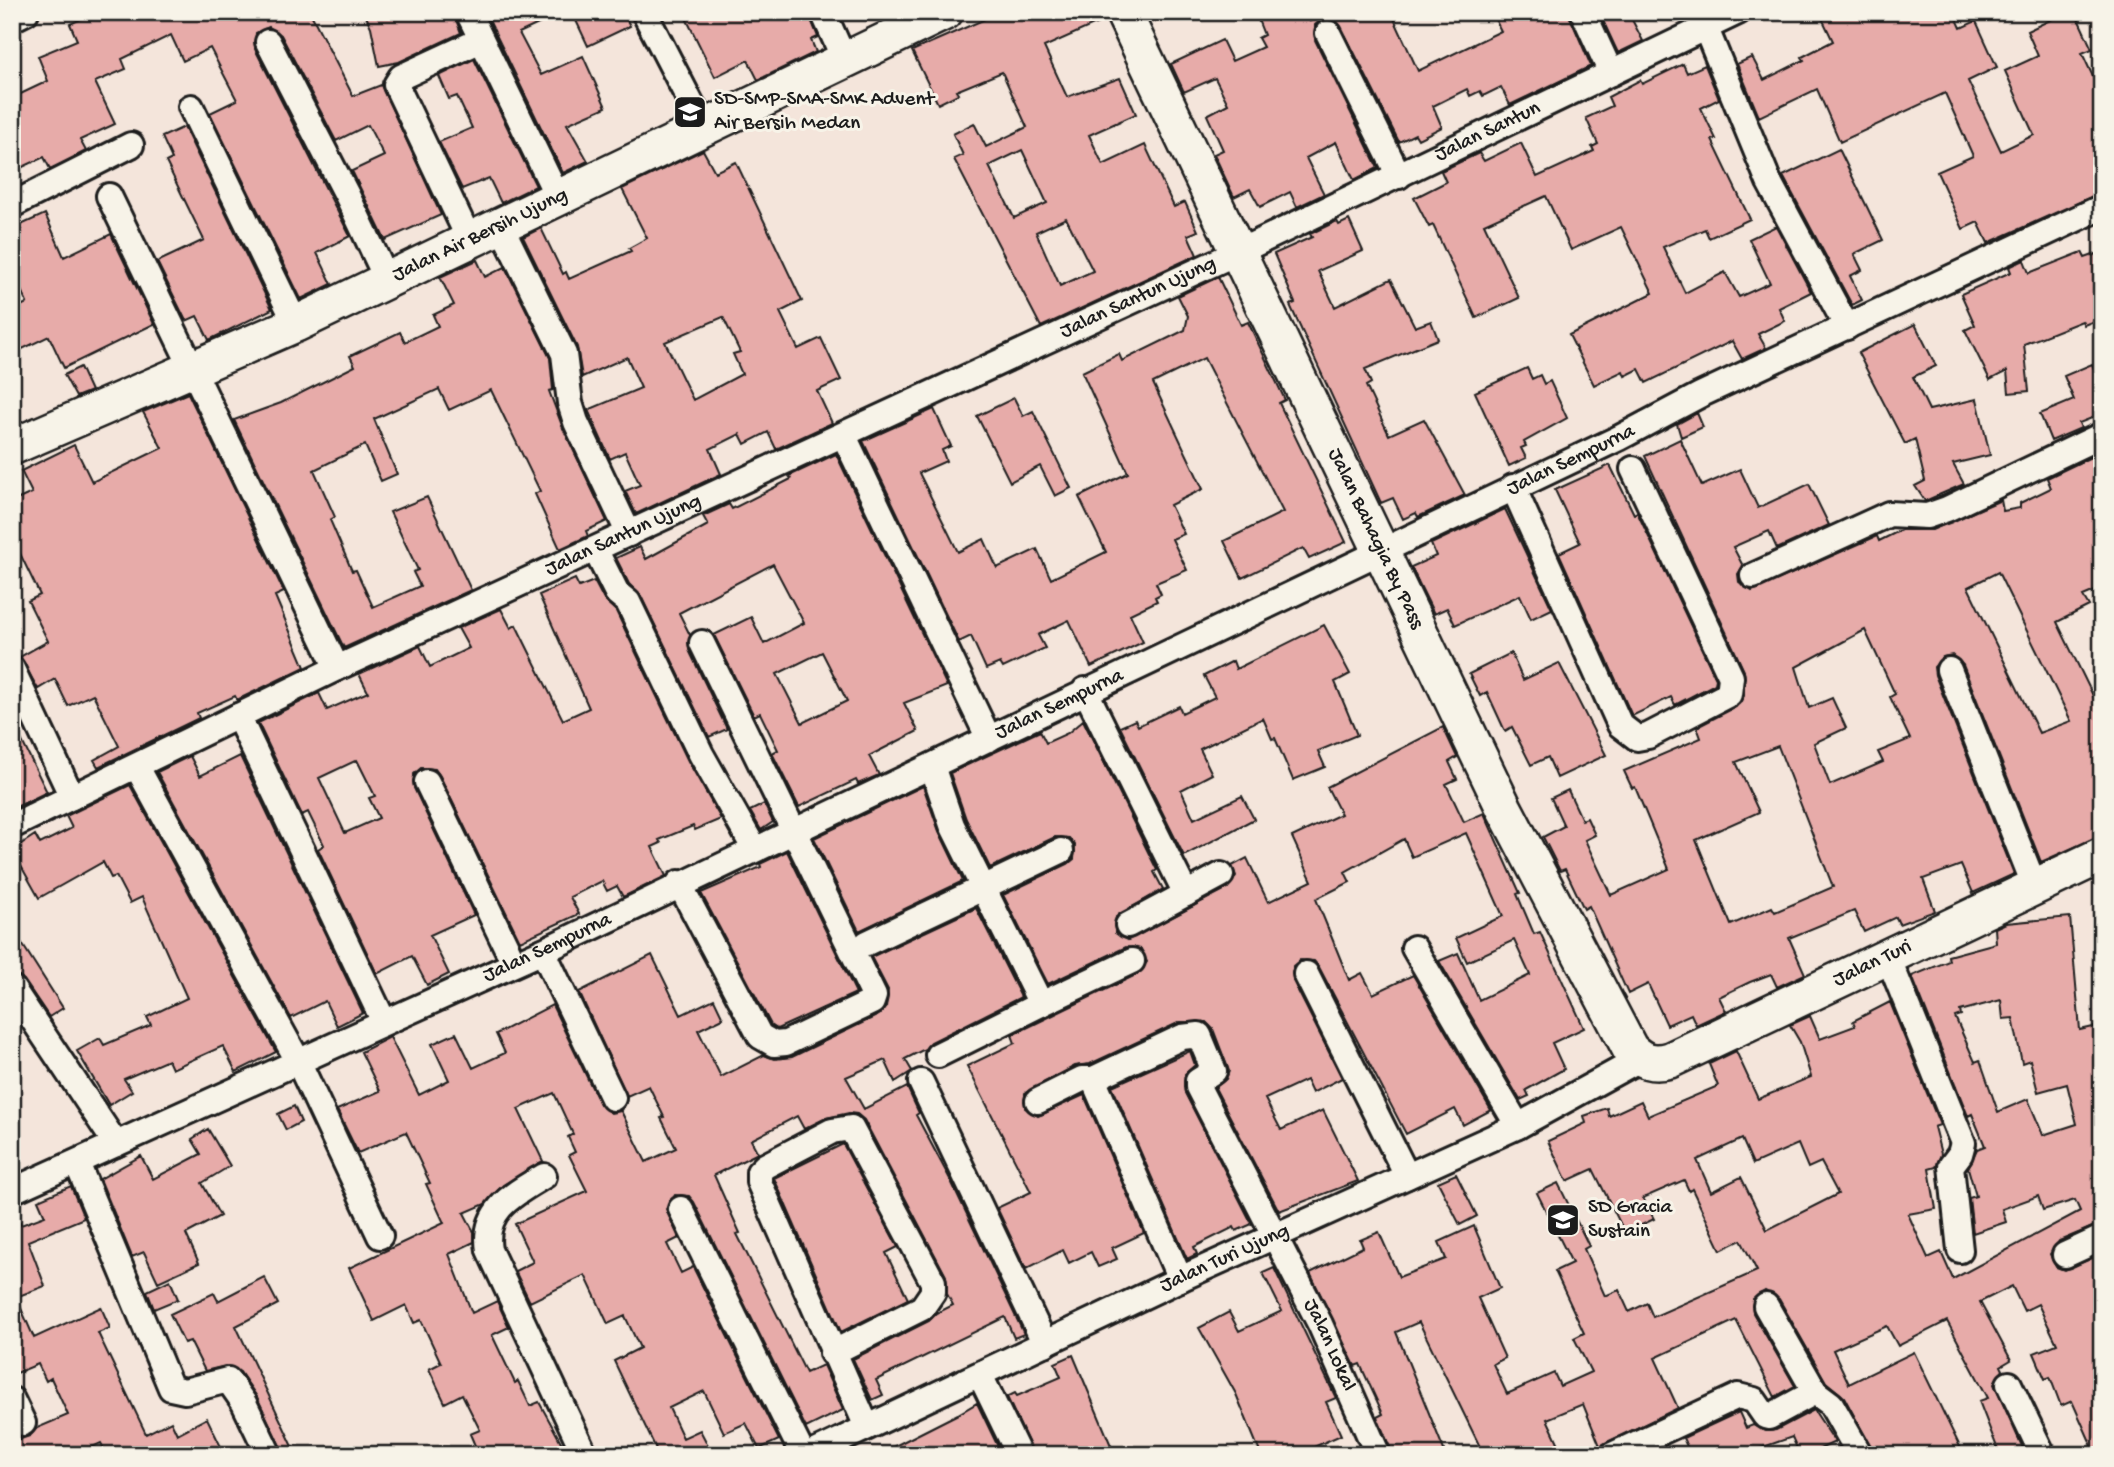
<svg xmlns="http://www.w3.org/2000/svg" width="2114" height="1467" font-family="'Gochi Hand',sans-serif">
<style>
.building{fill:#e7aba9;stroke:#1c1c1c;stroke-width:2;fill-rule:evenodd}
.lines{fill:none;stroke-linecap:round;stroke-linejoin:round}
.street-casing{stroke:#1c1c1c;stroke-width:30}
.secondary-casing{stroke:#1c1c1c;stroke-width:40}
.street{stroke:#f7f3e8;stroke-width:24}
.secondary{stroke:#f7f3e8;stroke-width:35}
.labels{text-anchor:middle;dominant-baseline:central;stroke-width:6;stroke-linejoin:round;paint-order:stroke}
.poi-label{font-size:21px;fill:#1c1c1c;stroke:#f7f3e8;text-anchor:start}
.street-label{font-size:21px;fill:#1c1c1c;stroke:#f7f3e8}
</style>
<rect width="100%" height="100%" fill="#f4e5db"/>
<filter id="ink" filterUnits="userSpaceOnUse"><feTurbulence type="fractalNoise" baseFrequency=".0143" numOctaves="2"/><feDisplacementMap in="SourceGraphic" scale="14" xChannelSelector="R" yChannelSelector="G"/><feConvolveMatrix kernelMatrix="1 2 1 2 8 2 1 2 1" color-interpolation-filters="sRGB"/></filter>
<g filter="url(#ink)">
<!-- building -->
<path class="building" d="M96,12H310L353,96L381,85L441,215L385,240L352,171L384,156L368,125L336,141L281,35L269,27L256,33L255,49L350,236L317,253L332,284L301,299L210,113L237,100L210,48L183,61L171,35L122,59L126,69L95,82L115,124L80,140L86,151L50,169L44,157L12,172V98L48,81L38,56L77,40L70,24Z
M364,12H453L461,33L399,62L379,66L371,27Z
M485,12H564L519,33L541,75L583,56L606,107L567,124L588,161L563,173Z
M572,12H623L630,26L588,46Z
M683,12H808L818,37L811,40L816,52L758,80L748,60L715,77Z
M1001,12H1103L1105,20L1044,47L1067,97L1120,78L1136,114L1089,135L1103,165L1145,145L1174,207L1185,202L1198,231L1188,235L1197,255L1041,327L954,159L963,155L953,134L974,123L986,147L1027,127L1002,72L956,91L958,94L938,104L912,51ZM1022,150L1047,203L1014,218L989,166ZM1066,218L1093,271L1060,286L1036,232Z
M1255,12H1306L1310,21L1326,12H1391L1418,71L1501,31L1496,21L1514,12H1568L1591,66L1510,105L1501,87L1483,96L1480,91L1470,96L1467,89L1433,106L1442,127L1418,139L1415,134L1399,142L1341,26L1336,20L1322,19L1315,25V40L1378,168L1354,180L1336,142L1306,158L1324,194L1297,207L1290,192L1260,207L1250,189L1234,197L1214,154L1223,150L1207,115L1228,104L1215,78L1184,92L1171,64L1222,40L1232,61L1263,47L1258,38L1264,35Z
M1599,12H1628L1643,41L1618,53Z
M1819,12H1954L1961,28L1976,21L1997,67L1968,81L2001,151L2034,135L2005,71L2038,56L2027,31L2067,12H2075L2092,49L2082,53L2102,96V192L1988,243L1978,222L1963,229L1937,172L1973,156L1945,93L1840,142L1817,89L1759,117L1737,64L1752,57L1764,80L1804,60L1802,57L1833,41Z
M474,59L536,186L501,203L489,178L462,189L439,142L472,128L457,96L449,99L439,76Z
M1683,64L1687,73L1705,65L1719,99L1701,108L1716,139L1712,140L1750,219L1709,238L1705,229L1663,247L1685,293L1725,272L1739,297L1770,283L1749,239L1776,226L1811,292L1779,308L1785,321L1758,334L1766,348L1742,359L1732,341L1646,383L1639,369L1625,376L1623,371L1594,385L1569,335L1653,293L1621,227L1571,250L1546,196L1484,224L1519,298L1476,318L1433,225L1429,227L1414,198L1446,182L1441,171L1479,153L1484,161L1521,143L1537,177L1594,151L1592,147L1598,144L1586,118L1612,106L1608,97L1640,80L1642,84Z
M184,127L272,309L209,340L197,316L186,321L157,262L204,240L166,162L172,159L162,137Z
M1839,149L1883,240L1854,254L1862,270L1850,276L1862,300L1852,305L1783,176Z
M703,150L715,172L736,162L802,301L780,312L798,349L821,338L841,380L817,391L832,423L776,449L768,432L745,444L740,434L710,449L721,474L636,514L625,491L640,485L625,452L610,459L588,410L641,388L627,357L582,377L577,347L523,237L541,228L563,274L566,272L569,279L631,251L629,248L647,238L622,189ZM723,317L740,352L733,354L742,374L693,400L665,342Z
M45,214L64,257L111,234L154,324L64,368L49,336L12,354V310L27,303L12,271V229Z
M1349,220L1363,251L1318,271L1335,307L1391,279L1415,327L1431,321L1438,339L1365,369L1371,383L1366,386L1389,435L1424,419L1465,495L1418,517L1416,513L1403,519L1393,498L1381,503L1290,305L1295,303L1274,254L1312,237L1310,234L1337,221L1339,225Z
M2082,252L2085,258L2102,252V318L2084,325L2082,321L2024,344L2029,391L2009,393L2007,371L1990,380L1965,330L1975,325L1961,294L2011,272L2009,267L2024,260L2029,273Z
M477,260L485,277L505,267L550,358L553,390L549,391L563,428L607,521L586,531L588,536L560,549L535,494L540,491L491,390L449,410L439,389L374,419L397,474L381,481L365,445L314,470L335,517L330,520L352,571L356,570L373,607L420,586L413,572L418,570L390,512L427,497L471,590L344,648L234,420L281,403L355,366L350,356L400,332L405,342L438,326L433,315L454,305L440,277Z
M1218,277L1241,325L1248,322L1285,400L1279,403L1346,542L1309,559L1303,548L1242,578L1224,541L1283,512L1204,358L1153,383L1203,489L1170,505L1184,534L1172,539L1187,570L1156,583L1161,594L1155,597L1157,601L1130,614L1143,642L1091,667L1069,620L1038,635L1045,648L1003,668L1000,663L986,669L971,636L959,642L863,441L934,409L951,446L942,450L946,461L919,473L958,552L984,539L997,568L1037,549L1051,579L1106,552L1079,497L1128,473L1082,372L1119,354L1122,361L1185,330L1188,316L1178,296Z
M1915,324L1936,366L1913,377L1929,410L1977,399L1990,455L1953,464L1964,484L1925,501L1915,486L1925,481L1915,439L1905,444L1858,353Z
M2092,364L2102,387V414L2079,423L2081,428L2051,441L2040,414L2074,400L2064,376Z
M80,367L91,391L76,397L64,375Z
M1527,368L1532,379L1540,375L1544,384L1550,381L1567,418L1524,442L1526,446L1521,448L1526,458L1509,466L1475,392Z
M188,393L284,592L275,596L305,667L237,700L235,696L197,713L199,718L98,767L94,760L119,746L93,694L68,706L55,679L38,689L20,657L48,641L28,601L40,595L12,537V502L32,493L21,471L74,445L92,482L162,448L143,412Z
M1014,398L1023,416L1033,411L1071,488L1055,496L1040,466L1010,482L977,416Z
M1697,413L1703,427L1681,437L1677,424Z
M1680,439L1702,486L1740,469L1758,508L1809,484L1829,525L1777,549L1769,531L1733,547L1743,566L1738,574L1739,582L1752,591L1877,536L1879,541L1901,530H1932L2001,500L2003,511L2020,508V503L2051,488L2047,478L2093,456L2102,474V588L2083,596L2089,606L2057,622L2102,714V835L2041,862L1963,665L1952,655L1943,657L1934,667L1935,675L2014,874L1973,893L1961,865L1923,879L1935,911L1899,924L1896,917L1864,932L1854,911L1789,938L1805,974L1777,987L1771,974L1750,982L1719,997L1726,1011L1696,1025L1691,1014L1667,1025L1648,984L1628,994L1589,906L1584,909L1565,869L1560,871L1543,837L1564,826L1551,798L1568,790L1582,820L1587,818L1595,835L1585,840L1611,895L1669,869L1635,787L1632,788L1624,771L1701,738L1697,727L1736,707L1744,696V671L1645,456ZM1998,572L2071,721L2039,733L1968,587ZM1865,630L1895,694L1890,697L1910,739L1878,752L1883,762L1830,785L1814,743L1846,728L1832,698L1809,708L1796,667ZM1778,746L1833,887L1775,912L1772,907L1731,925L1696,840L1759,812L1736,762Z
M836,454L947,686L904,703L918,731L869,756L879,775L858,784L856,780L799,807L772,753L778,750L760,713L754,716L714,635L751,617L764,644L804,623L773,564L679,613L690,635L689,650L727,729L709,737L641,596L629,584L616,558L640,547L646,559L708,525L703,516L729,504L732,509L791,479L789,476ZM822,652L847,701L802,723L777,674Z
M1610,465L1634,514L1637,512L1716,679L1715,684L1675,705L1671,697L1632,716L1559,553L1580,543L1555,490Z
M1505,509L1552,609L1531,619L1520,595L1455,625L1447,608L1434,614L1411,567L1436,556L1431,544Z
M575,579L579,587L594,581L604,600L616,611L688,761L721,819L695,830L693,826L659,840L661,843L652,847L666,876L623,897L617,886L607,891L602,881L570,897L579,914L520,941L440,776L435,769L421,768L414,774V788L474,915L430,935L449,974L427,985L412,956L377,974L318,849L324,845L308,812L302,815L258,723L319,693L327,710L368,692L359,674L420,646L430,667L469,648L458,628L501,609L511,628L516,625L563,720L589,708L539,595ZM357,760L375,796L369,798L379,818L345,833L319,778Z
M1324,625L1350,674L1335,682L1357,735L1318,751L1325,767L1293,780L1275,738L1272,739L1263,718L1200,749L1212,774L1181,790L1194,819L1242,796L1254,819L1184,856L1120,727L1135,720L1138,726L1179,706L1182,713L1215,697L1204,676L1233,661L1236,669Z
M1511,653L1523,680L1559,663L1606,755L1557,778L1548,757L1531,765L1512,727L1505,731L1487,692L1480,696L1469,674Z
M1083,720L1157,870L1154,872L1163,889L1116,917L1115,933L1128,940L1228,888L1236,876L1232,866L1247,858L1268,902L1312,881L1292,837L1341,814L1327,787L1443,727L1457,757L1449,762L1457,779L1446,784L1464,822L1484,813L1520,893L1517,894L1534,934L1540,932L1584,1028L1552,1043L1564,1069L1526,1090L1529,1096L1520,1100L1439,961L1458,953L1479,1000L1530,975L1514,940L1467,962L1456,938L1503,916L1466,833L1412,857L1404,839L1345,872L1350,882L1316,899L1349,980L1362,973L1373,994L1413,975L1491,1110L1463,1125L1455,1109L1406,1134L1319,967L1314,961L1300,960L1293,966V981L1342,1078L1312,1093L1306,1080L1265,1099L1281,1130L1323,1110L1358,1181L1279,1211L1215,1088L1226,1079L1229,1071L1213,1029L1206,1022H1180L1090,1064L1075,1066L1025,1093V1108L1038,1116L1084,1095L1144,1233L1112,1248L1117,1259L1098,1267L1091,1252L1069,1263L1063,1250L1026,1269L997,1208L1031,1192L967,1066L1015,1043L1012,1035L1138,974L1147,962L1141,949L1126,947L1048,984L1003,895L1068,864L1074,859L1075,845L1069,838L1055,837L990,868L966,819L950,773L1040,731L1046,743L1068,733Z
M12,721L47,792L12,809Z
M190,756L200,776L240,756L363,1013L337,1026L325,1001L291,1018L157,772Z
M130,785L276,1052L236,1072L223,1046L172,1069L168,1060L124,1079L132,1091L109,1105L77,1051L100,1038L104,1045L151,1025L147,1017L187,998L142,897L130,903L116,876L111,878L103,862L39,898L12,850L35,835L40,844L72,828L66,816Z
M923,786L939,831L963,881L859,931L814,838Z
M764,804L773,822L761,830L750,811Z
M787,851L856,993L777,1029L771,1025L701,893L761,867L760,864Z
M976,908L1021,997L931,1042L925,1049L905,1059L912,1071L895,1082L885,1060L846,1077L864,1109L907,1087L919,1113L916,1115L951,1181L1024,1334L1014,1338L1005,1317L876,1380L883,1395L872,1400L853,1359L929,1321L937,1313L953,1305L947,1294L946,1276L864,1120L857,1114L849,1113L826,1118L804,1129L797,1116L751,1140L758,1153L714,1175L740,1233L737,1234L806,1373L823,1365L843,1410L806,1428L694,1202L689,1196L675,1195L666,1209L679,1238L667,1244L681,1273L693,1267L779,1440L759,1449L746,1423L724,1433L704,1391L669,1408L683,1438L700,1430L713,1455H649L657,1451L614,1361L640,1348L625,1316L608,1324L585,1275L530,1302L515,1271L533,1262L515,1224L587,1191L569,1155L575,1152L568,1137L573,1134L554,1093L518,1109L543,1161L503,1185L485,1204L464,1213L474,1232V1242L449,1254L472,1313L497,1301L509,1327L492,1335L515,1383L518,1381L530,1406L539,1402L568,1455H479L470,1434L480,1430L462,1394L445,1403L429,1369L441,1363L421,1320L414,1323L406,1305L374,1321L349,1268L444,1223L426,1184L430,1183L406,1132L358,1153L337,1110L380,1091L361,1052L390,1037L419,1095L449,1080L432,1044L456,1033L473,1068L505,1053L496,1034L552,1005L600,1104L611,1113L621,1111L646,1162L676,1148L661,1118L664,1117L649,1086L627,1096L579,992L652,955L681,1015L714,999L723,1018L698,1030L721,1077L764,1055L775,1059L792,1057L879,1015L886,1007L888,990L871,957Z
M2070,917L2080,1030L2102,1025V1046L2096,1048L2102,1070V1223L2059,1241L2050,1254L2056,1267L2064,1270L2102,1254V1455H2096L2072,1401L2061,1406L2050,1377L2045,1379L2034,1353L2057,1344L2038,1304L2024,1311L2012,1286L1980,1302L2011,1360L2001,1366L2003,1370L1994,1384L2026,1455H2000L1979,1401L1988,1398L1947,1321L1898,1346L1887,1326L1833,1350L1849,1384L1914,1352L1964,1455H1875L1844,1397L1826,1382L1779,1299L1765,1291L1753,1299V1313L1795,1386L1775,1397L1736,1320L1655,1358L1678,1408L1600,1446L1583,1404L1547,1419L1564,1455H1484L1419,1322L1396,1332L1446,1455H1393L1377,1417L1383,1414L1360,1364L1355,1366L1310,1273L1363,1247L1360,1240L1379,1232L1399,1277L1446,1259L1439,1242L1474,1226L1500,1288L1478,1298L1505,1358L1493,1364L1507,1394L1554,1373L1560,1386L1591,1372L1574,1338L1584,1333L1555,1271L1572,1263L1537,1193L1558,1183L1589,1246L1584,1249L1605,1296L1619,1290L1629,1312L1647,1303L1653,1317L1757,1271L1741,1240L1721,1250L1692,1189L1689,1191L1684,1180L1643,1198L1654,1219L1625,1233L1593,1169L1567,1181L1548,1141L1586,1123L1584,1116L1607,1108L1609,1116L1641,1101L1648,1116L1718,1086L1709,1064L1736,1051L1758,1099L1811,1077L1800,1042L1790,1025L1810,1016L1820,1039L1855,1026L1853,1021L1890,1002L1940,1125L1934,1127L1941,1154L1936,1167L1929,1169L1936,1209L1908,1214L1928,1258L1941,1252L1953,1279L2080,1211L2075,1200L2043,1210L2038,1196L2002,1209L2006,1222L1973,1233L1969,1198L1976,1196L1968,1168L1977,1149L1985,1146L1972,1114L1968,1116L1912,976L1949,961L1948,956L1996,943L1995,928L2006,923ZM2001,1000L2003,1019L2013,1018L2022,1063L2030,1060L2038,1092L2067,1084L2077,1124L2043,1135L2028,1099L1998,1112L1980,1060L1975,1062L1955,1017L1961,1015L1960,1011ZM1742,1139L1753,1164L1798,1144L1808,1168L1821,1162L1838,1194L1767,1230L1741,1177L1711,1192L1697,1160Z
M12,928L63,1008L49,1017L24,980L12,973Z
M1190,1051L1195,1065L1185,1074V1093L1252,1224L1236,1231L1234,1227L1194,1247L1197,1254L1187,1259L1112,1086Z
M294,1106L301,1122L286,1130L278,1114Z
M208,1129L230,1166L202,1183L220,1216L186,1234L199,1263L158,1282L144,1252L132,1257L100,1179L141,1156L153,1179L201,1154L192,1139Z
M843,1144L898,1247L886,1253L908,1299L841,1332L774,1178Z
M1456,1174L1477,1216L1460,1225L1438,1182Z
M71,1186L84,1218L28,1241L45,1286L16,1297L34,1338L101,1307L110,1328L98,1333L146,1434L171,1421L177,1434L207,1418L225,1455H107L101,1443L75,1455H12V1442L30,1436L37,1428L68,1415L51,1378L46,1381L38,1364L12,1375V1206L21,1225L45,1216L38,1200Z
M1274,1268L1336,1398L1326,1402L1341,1435L1296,1455H1261L1236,1394L1199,1328L1229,1312L1239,1331L1282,1311L1263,1273Z
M264,1277L278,1304L236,1326L297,1455H284L257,1397L240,1372L225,1366L205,1371L190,1341L184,1343L170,1314L214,1293L218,1301Z
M170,1280L178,1299L154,1309L147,1291Z
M1073,1355L1115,1455H1034L1007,1397L1015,1393L1017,1396L1061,1377L1055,1363Z
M977,1403L1002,1455H877L958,1414Z
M1814,1410L1835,1442L1807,1455H1800L1792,1437L1741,1455H1691L1683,1438L1739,1412L1746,1428L1753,1425L1766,1431L1776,1430Z"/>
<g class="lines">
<!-- street casing -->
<g class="street-casing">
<g id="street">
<path d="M468,12L559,200"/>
<path d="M644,12L705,130"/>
<path d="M823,12L845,61"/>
<path d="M1583,12L1611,73"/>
<path d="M1700,14L1769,182L1847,327"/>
<path d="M12,19L26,12"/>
<path d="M1328,33L1399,176"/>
<path d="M268,42L347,195L387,280"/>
<path d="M191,107L296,324"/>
<path d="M109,196L337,668"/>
<path d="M12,205L131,145"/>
<path d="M501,226L564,354L570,403L576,422L629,534"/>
<path d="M470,241L396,85L401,77L481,40"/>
<path d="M844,436L989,739"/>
<path d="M1513,487L1620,725L1637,738L1648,736L1729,694L1731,677L1633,469"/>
<path d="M596,551L617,593L628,602L701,754L754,848"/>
<path d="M1753,576L1889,514L1927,516L1947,509L2102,435"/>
<path d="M12,669L72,797"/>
<path d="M1949,670L2035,887"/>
<path d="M1085,690L1186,894"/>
<path d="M238,716L384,1022"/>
<path d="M932,766L952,825L1041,1004L938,1055"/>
<path d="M137,767L298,1061L380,1236"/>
<path d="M427,782L514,963"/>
<path id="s1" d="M12,826L337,668L1238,252L1738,12"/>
<path d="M679,883L760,1036L774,1044L786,1043L872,1002L874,996L702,643"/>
<path d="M1128,925L1221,875"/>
<path d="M867,943L1061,851"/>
<path d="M1414,948L1518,1126"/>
<path d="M543,951L613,1098"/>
<path d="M1888,957L1963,1143L1960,1154L1951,1166L1960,1250"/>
<path d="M1306,974L1407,1176"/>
<path d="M12,988L116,1144"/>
<path d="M1041,1004L1132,961"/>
<path id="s2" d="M1093,1079L1182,1037L1199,1035L1214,1071L1198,1081V1087L1320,1324L1378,1455"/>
<path d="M921,1082L1045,1344"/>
<path d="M1038,1101L1082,1079H1093L1180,1279"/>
<path d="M77,1163L171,1388L185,1391L228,1380L244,1403L269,1455"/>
<path d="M544,1176C514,1194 482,1210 489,1250L585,1455"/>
<path id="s3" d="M12,1191L543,951L1619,438L1700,395L2102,207"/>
<path d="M681,1209L803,1455"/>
<path d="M2065,1255L2102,1238"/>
<path d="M1766,1306L1815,1392"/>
<path d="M832,1353L922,1308L933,1292V1282L851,1128L832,1131L765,1166L759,1172V1182L867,1427"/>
<path d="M980,1375L1019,1455"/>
<path d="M2009,1384L2043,1455"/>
<path d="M12,1400L23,1423"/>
<path id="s4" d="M809,1455L1180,1279L1518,1126L1640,1059"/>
<path d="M1612,1455L1738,1396L1754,1400L1765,1416L1769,1417L1815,1392L1831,1404L1860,1455"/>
</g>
</g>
<!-- secondary casing -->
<g class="secondary-casing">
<g id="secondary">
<path id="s5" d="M1123,12L1504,808L1630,1049C1642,1061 1653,1065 1670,1060L2102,855"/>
<path id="s6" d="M12,447L296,324L945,12"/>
</g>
</g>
<!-- street -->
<use href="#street" class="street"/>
<!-- secondary -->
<use href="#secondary" class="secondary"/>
</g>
</g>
<!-- icons -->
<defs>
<g id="school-square" transform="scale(1.75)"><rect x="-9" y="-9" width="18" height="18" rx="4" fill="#1c1c1c" stroke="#f7f3e8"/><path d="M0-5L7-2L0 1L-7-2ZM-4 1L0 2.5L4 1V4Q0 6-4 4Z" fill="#fff"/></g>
</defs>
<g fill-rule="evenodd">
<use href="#school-square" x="690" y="112"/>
<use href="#school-square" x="1563" y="1220"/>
</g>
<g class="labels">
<!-- poi labels -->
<g class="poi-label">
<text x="714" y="100">SD-SMP-SMA-SMK Advent<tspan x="714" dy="24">Air Bersih Medan</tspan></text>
<text x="1588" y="1208">SD Gracia<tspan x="1588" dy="24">Sustain</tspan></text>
</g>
<!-- street labels -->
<g class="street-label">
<text stroke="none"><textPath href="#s1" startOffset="1631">Jalan Santun</textPath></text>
<text stroke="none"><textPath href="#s6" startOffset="514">Jalan Air Bersih Ujung</textPath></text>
<text stroke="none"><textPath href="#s1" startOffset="1244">Jalan Santun Ujung</textPath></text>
<text stroke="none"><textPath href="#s3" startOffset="1722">Jalan Sempurna</textPath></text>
<text stroke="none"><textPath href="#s1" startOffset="677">Jalan Santun Ujung</textPath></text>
<text stroke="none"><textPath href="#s5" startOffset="584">Jalan Bahagia By Pass</textPath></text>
<text stroke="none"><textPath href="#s3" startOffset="1155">Jalan Sempurna</textPath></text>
<text stroke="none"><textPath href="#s3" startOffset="588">Jalan Sempurna</textPath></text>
<text stroke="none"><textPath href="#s5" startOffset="1423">Jalan Turi</textPath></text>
<text stroke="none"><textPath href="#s4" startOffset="460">Jalan Turi Ujung</textPath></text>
<text stroke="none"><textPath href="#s2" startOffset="469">Jalan Lokal</textPath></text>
</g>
</g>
<!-- margin -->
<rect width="2114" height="1467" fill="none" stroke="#f7f3e8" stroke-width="42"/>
<rect x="21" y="21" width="2072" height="1425" fill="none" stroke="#1c1c1c" stroke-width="2.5" filter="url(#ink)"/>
</svg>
